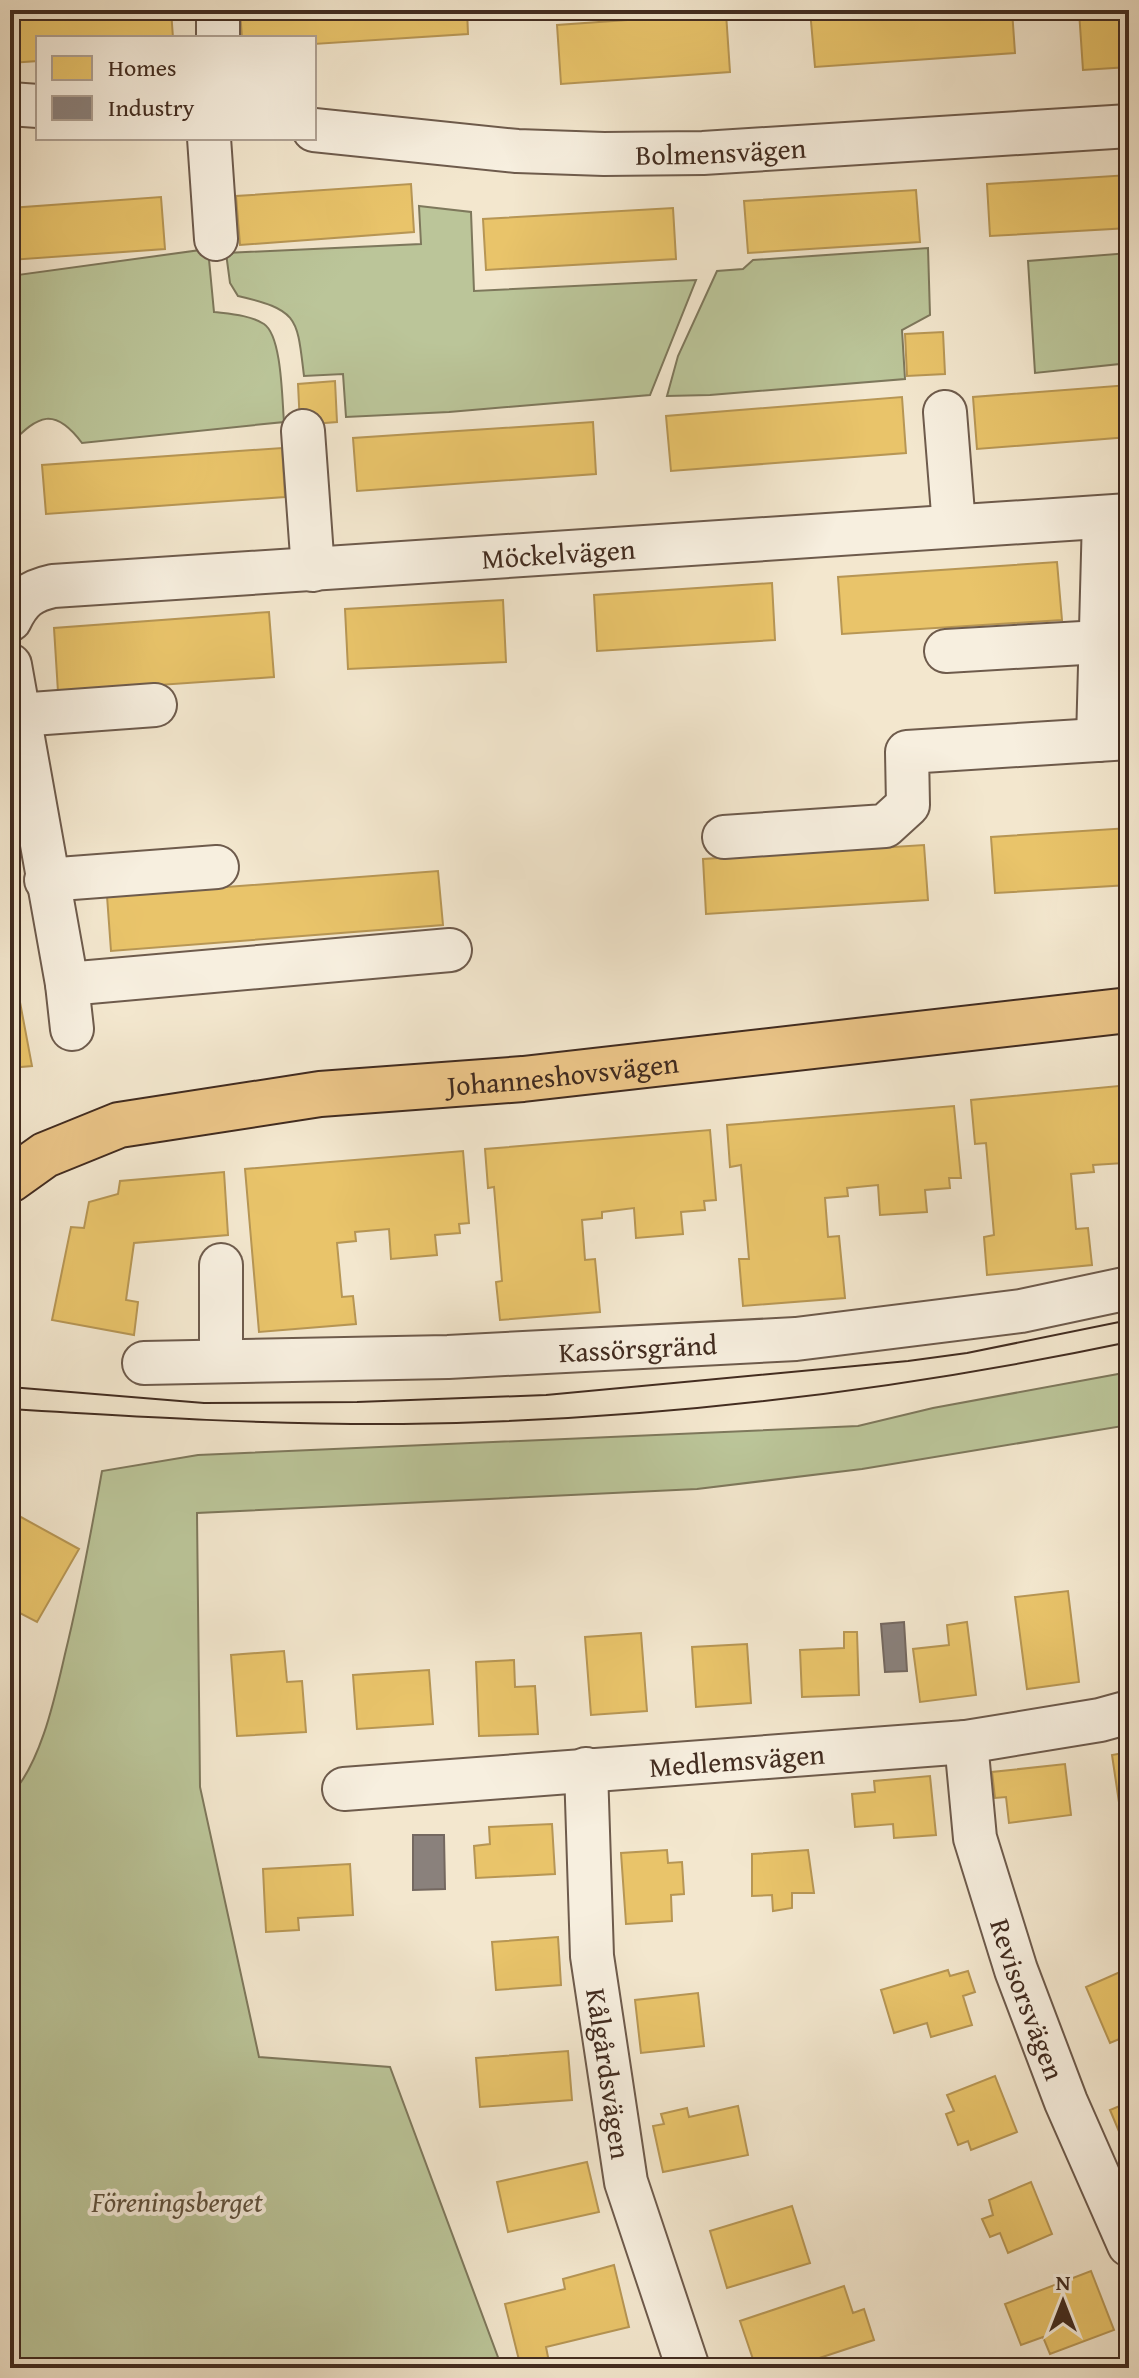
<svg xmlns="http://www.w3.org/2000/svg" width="1139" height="2378" font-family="'Gentium Book Plus',serif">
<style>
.green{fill:#bbc599;stroke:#7e785c;stroke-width:2}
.homes{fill:#e9c46a;stroke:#b79654;stroke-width:2}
.industry{fill:#8a817c;stroke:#746860;stroke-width:2}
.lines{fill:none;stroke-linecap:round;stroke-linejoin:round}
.minor-casing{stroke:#6e5b4c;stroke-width:46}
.major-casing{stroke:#422c20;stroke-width:48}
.minor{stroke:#f7efdf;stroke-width:42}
.major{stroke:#eac487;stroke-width:44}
.tram{stroke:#422c20;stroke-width:2}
.labels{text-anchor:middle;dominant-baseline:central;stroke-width:8;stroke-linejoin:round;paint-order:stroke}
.street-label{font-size:28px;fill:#422c20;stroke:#f7efdf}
.park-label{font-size:28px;font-style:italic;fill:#60523e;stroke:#f7efdf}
</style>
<rect width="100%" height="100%" fill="#f3e7ce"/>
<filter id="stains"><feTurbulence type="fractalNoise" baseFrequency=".0025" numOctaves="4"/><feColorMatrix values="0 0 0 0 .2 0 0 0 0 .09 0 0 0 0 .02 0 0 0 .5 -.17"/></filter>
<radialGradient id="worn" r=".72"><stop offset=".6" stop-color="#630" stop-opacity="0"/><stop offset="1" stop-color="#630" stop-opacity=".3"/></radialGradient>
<!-- green -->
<path class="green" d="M419,206L471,212L474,291L696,280L650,395L449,412L346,417L343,374L304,376C297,318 299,310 238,296L230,283L226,253L421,244Z
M928,248L930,315L902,330L905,379L710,395L667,396L678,356L717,271L743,269L753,260Z
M208,249L214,312C230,314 250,315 264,324C282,336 282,400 284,422L82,443C55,407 38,414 10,445V276Z
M1129,253V363L1035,373L1028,261Z
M1129,1372V1425L862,1469L697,1489L197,1513L200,1787L259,2057L390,2067L502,2368H11L10,1796C41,1764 55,1697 65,1654C80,1593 91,1533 102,1471L198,1455L858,1426L933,1408Z"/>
<!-- homes -->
<path class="homes" d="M10,10H171L173,38H38V61L10,63Z
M240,10H467L468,34L314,44V38H242Z
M810,10H1012L1015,53L815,67Z
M1129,10V67L1083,70L1079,11Z
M726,13L730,72L561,84L557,25Z
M1129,175V228L990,236L987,184Z
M411,184L414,232L240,245L236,196Z
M916,190L920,242L748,253L744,201Z
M161,197L165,249L10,260V208Z
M673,208L676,259L486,270L483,219Z
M943,332L945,374L907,376L905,334Z
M335,381L337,422L300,425L298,384Z
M1129,385V437L977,449L973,397Z
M902,397L906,453L671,471L666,416Z
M593,422L596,474L357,491L353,438Z
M282,448L285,497L46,514L42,465Z
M1057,562L1062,620L842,634L838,577Z
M772,583L775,640L597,651L594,595Z
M503,600L506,662L348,669L345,609Z
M269,612L274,677L58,692L54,628Z
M1129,828V885L995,893L991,837Z
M924,845L928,900L706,914L703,859Z
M438,871L443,925L111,951L107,896Z
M10,949L32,1066L10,1068Z
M1129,1085V1193H1126L1124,1163L1093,1165L1094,1172L1071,1174L1076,1229L1088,1228L1092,1265L987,1275L984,1237L994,1235L986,1143L975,1144L971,1100Z
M954,1106L961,1178H949L950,1188L925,1190L927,1212L880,1215L878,1185L847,1188L848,1196L825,1198L828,1237L839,1236L845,1298L743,1306L739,1259H749L741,1165L730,1167L727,1125Z
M710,1130L716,1200L704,1201L705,1210L681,1212L683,1234L636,1238L634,1208L602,1212V1218L582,1220L585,1260L595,1259L600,1312L500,1320L496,1282L502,1281L494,1187L488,1188L485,1149Z
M463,1151L469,1223L459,1224L460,1233L435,1235L437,1255L391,1259L389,1229L355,1232L356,1241L337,1243L342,1297L353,1296L356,1324L259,1332L245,1169Z
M224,1172L228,1235L134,1243L126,1300L138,1302L134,1335L52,1320L71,1227L84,1228L89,1202L118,1194L120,1181Z
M10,1511L79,1549L37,1622L10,1608Z
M1068,1591L1079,1682L1027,1689L1015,1597Z
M1129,1601V1655L1119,1603Z
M967,1622L976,1695L920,1702L913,1649L949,1645L947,1625Z
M844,1632H857L859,1695L802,1697L800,1650L844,1648Z
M641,1633L647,1711L591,1715L585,1637Z
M747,1644L751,1703L696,1707L692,1647Z
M284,1651L287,1682L302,1681L306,1732L237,1736L231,1655Z
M514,1660L515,1687L535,1686L538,1734L479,1736L476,1662Z
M429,1670L433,1724L357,1729L353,1675Z
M1129,1752V1807L1120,1809L1112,1755Z
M1065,1764L1071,1815L1009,1823L1006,1797L995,1798L992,1772Z
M930,1776L936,1835L894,1838L893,1824L855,1827L852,1794L875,1792L874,1781Z
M552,1824L555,1874L476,1878L474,1846L490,1844L489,1827Z
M667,1850L668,1863L682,1862L684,1894L671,1895L672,1921L626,1924L621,1853Z
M808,1850L814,1893H792V1908L773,1911L772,1895L752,1896V1854Z
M350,1864L353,1915L298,1918L299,1930L266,1932L263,1869Z
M558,1937L561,1985L496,1990L492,1942Z
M1129,1968V2035L1110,2043L1086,1987Z
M948,1970L950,1976L968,1971L975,1992L963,1996L972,2025L931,2037L927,2023L894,2033L881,1990Z
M698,1993L704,2046L641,2053L635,2000Z
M568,2051L572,2100L480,2107L476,2058Z
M995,2076L1017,2132L971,2150L968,2141L958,2145L946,2114L954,2111L947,2095Z
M1129,2102V2153H1128L1110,2110Z
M738,2106L748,2155L663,2172L653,2126L664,2124L661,2114L687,2108L689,2117Z
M587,2162L599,2212L508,2232L497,2182Z
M1031,2182L1052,2234L1008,2253L1000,2233L990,2237L982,2219L993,2215L989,2200Z
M792,2206L810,2263L727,2288L710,2231Z
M614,2265L629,2327L546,2347L549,2362L521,2368L505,2304L565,2289L563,2279Z
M1091,2271L1114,2330L1050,2354L1043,2337L1021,2345L1005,2304Z
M844,2286L853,2313L864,2309L874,2340L789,2368H756L740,2321Z"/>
<!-- industry -->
<path class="industry" d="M904,1622L907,1671L885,1672L881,1624Z
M413,1835H444L445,1889L413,1890Z"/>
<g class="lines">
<!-- minor casing -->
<g class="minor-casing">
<g id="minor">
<path d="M218,10V38"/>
<path d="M10,104L38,106"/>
<path id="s1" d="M314,130L517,151L604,154L703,153L1129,126"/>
<path d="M209,138L216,239"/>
<path d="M945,412L954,526"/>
<path d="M303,431L313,570"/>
<path id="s2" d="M10,620C20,599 30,591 53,586L1129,515"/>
<path d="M946,651L1100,642"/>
<path d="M10,665L67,984L72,1029"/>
<path d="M18,715L155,705"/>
<path d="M1098,740L1104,517"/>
<path d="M724,837L885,826L908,805L907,752L1129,738"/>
<path d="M46,880L217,867"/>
<path d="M67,984L450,950"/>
<path d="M221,1265V1360"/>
<path id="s3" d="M144,1363L448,1357L796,1339L1021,1311L1129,1288"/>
<path id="s4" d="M966,1742L975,1838L1016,1970L1066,2102L1129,2245"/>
<path id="s5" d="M586,1769L592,1956L626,2182L688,2368"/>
<path id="s6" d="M344,1789L966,1742L1100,1720L1129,1712"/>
</g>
</g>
<!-- major casing -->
<g class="major-casing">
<g id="major">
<path id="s7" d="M10,1180L45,1155L119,1125L320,1094L523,1079L1129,1010"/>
</g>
</g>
<!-- minor -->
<use href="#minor" class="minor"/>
<!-- major -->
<use href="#major" class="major"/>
<!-- tram -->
<path class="tram" d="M10,1387L204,1403L357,1402L546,1395L908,1361L967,1353L1129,1320
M10,1409C141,1417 272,1425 403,1424C647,1421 890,1392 1129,1342"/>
</g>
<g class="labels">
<!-- street labels -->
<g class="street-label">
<text stroke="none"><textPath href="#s1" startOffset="408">Bolmensvägen</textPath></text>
<text stroke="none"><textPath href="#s2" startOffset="564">Möckelvägen</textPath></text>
<text stroke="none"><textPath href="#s7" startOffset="570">Johanneshovsvägen</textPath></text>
<text stroke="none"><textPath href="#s3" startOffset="494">Kassörsgränd</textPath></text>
<text stroke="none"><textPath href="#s6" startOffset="394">Medlemsvägen</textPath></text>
<text stroke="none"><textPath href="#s4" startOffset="266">Revisorsvägen</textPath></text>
<text stroke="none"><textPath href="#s5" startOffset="306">Kålgårdsvägen</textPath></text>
</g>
<!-- park labels -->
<g class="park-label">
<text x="177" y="2201">Föreningsberget</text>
</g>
</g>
<!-- margin -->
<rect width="1139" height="2378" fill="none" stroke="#f3e7ce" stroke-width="40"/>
<rect x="12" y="12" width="1115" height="2354" fill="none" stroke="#422c20" stroke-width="4"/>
<rect x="20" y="20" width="1099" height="2338" fill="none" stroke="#422c20" stroke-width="2"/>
<!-- legend -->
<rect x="36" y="36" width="280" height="104" fill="#f7efdf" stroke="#afa193" stroke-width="2"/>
<rect x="52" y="56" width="40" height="24" fill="#e9c46a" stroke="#afa193" stroke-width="2"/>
<text x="108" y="76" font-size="24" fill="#422c20">Homes</text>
<rect x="52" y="96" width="40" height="24" fill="#8a817c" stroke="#afa193" stroke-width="2"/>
<text x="108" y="116" font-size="24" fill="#422c20">Industry</text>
<!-- north arrow -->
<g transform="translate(1063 2302)" stroke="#f7efdf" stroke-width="6" paint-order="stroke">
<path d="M0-6L14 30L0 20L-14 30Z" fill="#422c20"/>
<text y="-12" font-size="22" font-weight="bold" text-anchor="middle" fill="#422c20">N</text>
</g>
<rect width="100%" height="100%" filter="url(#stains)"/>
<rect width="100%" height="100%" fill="url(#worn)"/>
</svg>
